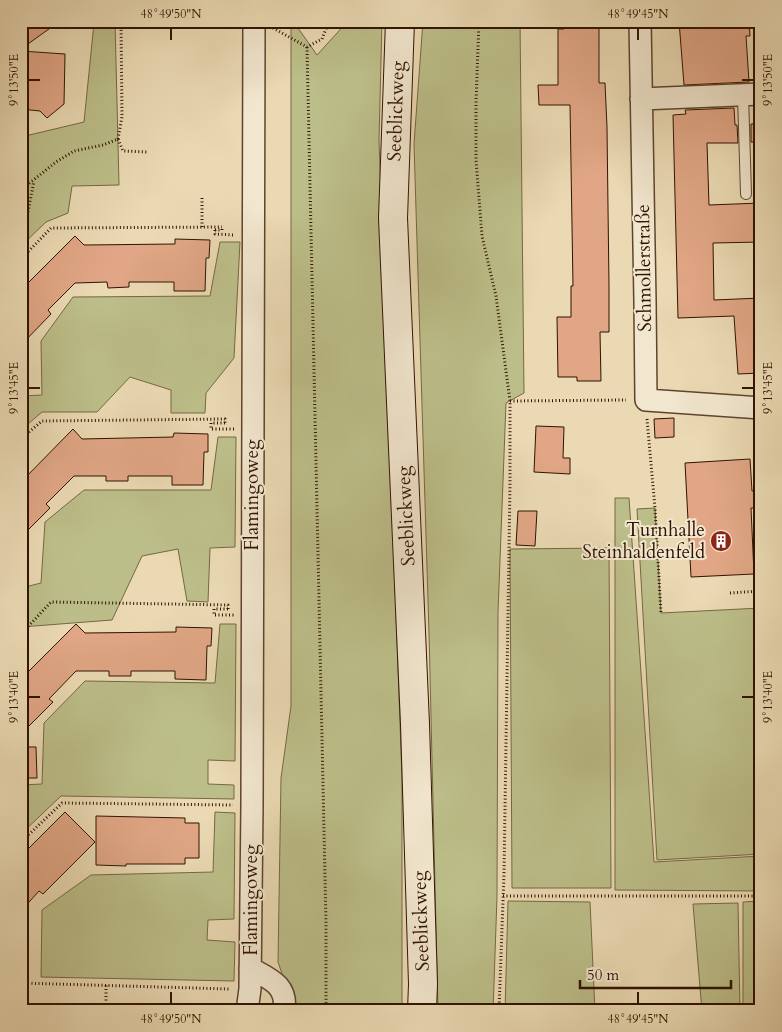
<svg xmlns="http://www.w3.org/2000/svg" width="782" height="1032" font-family="Cardo,serif">
<style>
.green{fill:#bcbe89;stroke:#766844}
.building{fill:#e0a685;stroke:#311300}
.lines{fill:none;stroke-linecap:round;stroke-linejoin:round}
.lane-casing{stroke:#5f442d;stroke-width:12}
.street-casing{stroke:#5f442d;stroke-width:24}
.secondary-casing{stroke:#311300;stroke-width:30}
.path{stroke:#311300;stroke-width:3;stroke-dasharray:1 2.5;stroke-linecap:butt}
.lane{stroke:#f1e6ce;stroke-width:10}
.street{stroke:#f1e6ce;stroke-width:21}
.secondary{stroke:#f1e6ce;stroke-width:28}
.ticks{fill:none;stroke:#311300;stroke-width:2}
.labels{text-anchor:middle;dominant-baseline:central;stroke-width:4;stroke-linejoin:round;paint-order:stroke}
.street-label{font-size:19px;fill:#311300;stroke:#f1e6ce}
.poi-label{font-size:19px;fill:#311300;stroke:#f1e6ce;text-anchor:end}
.neatline{fill:none;stroke:#311300;stroke-width:2}
.ticks-label{font-size:12px;text-anchor:middle;fill:#311300}
</style>
<rect width="100%" height="100%" fill="#ead9b3"/>
<filter id="stains"><feTurbulence type="fractalNoise" baseFrequency=".004" numOctaves="4"/><feColorMatrix values="0 0 0 0 .2 0 0 0 0 .09 0 0 0 0 .02 0 0 0 .5 -.17"/></filter>
<radialGradient id="worn" r=".72"><stop offset=".6" stop-color="#630" stop-opacity="0"/><stop offset="1" stop-color="#630" stop-opacity=".3"/></radialGradient>
<!-- green -->
<path class="green" d="M92,21H115L119,185L72,186L68,213L46,222L21,246V137L84,122L94,23Z
M291,21H293L317,55L348,21H382L379,140L402,779V1011H295L278,962L281,778L291,706Z
M423,21H520L524,393L506,403L498,612L497,897L493,1011H438L429,633L414,144Z
M220,242H240L234,358L206,393L205,413H171V390L130,377L97,412H42L21,430V396L42,395L41,341L73,297L210,296Z
M218,437H236L235,547L210,548L208,602L187,601L178,549L142,556L112,620L21,627V588L41,583L45,522L84,490H211Z
M615,498H629L654,862L761,856V891L615,890Z
M655,508L661,613L761,608V854L657,860L637,509Z
M609,548L611,888H512L510,549Z
M220,624H236L235,761L208,760V784L234,785V799L61,796L21,834V785L42,784L44,723L85,681L215,683Z
M215,812L235,813L234,919L208,920L207,940L235,942L234,981L41,977L42,910L91,875L213,872Z
M508,901L590,902L595,1011H505Z
M761,901V1011H743V902Z
M738,903L740,1011H702L693,904Z"/>
<!-- building -->
<path class="building" d="M21,21H60L21,49Z
M564,21H599V83H605L607,127L609,286V332H600L601,381H577V377H558L557,317H571V286H573L570,105H539L538,85H558V29H564Z
M679,21H749L750,36H746L749,82L684,85Z
M21,51L65,54L64,104L47,118L40,111L21,109Z
M734,108L735,125H737L738,143H707L709,205L761,203V242L713,243L714,300L761,298V373L738,374L734,316L678,318L673,115L686,114L685,110Z
M751,124H761V142H751Z
M75,236L84,245L175,244V239L210,240L209,258H206L205,291H174V282H129V287L108,288L107,282L75,283L48,310L51,314L21,345V290Z
M674,418V437L655,438L654,419Z
M536,426L564,427L563,458H570V474L534,472Z
M73,429L82,439L173,437L174,433L208,434V452H204L203,485H172V476H128V481H106V476H74L46,504L50,508L21,537V482Z
M750,459L752,491L761,490V508H751L754,574L691,577L685,463Z
M518,511H537L535,546L516,545Z
M76,624L85,633L176,632V627L212,628L211,646H207L206,680L175,679V671H131V676H109V671H76L49,699L53,702L21,734V679Z
M21,747H36L37,778H21Z
M65,812L95,842L43,894L39,891L21,911V856Z
M96,816L185,818V823H199V858H185V864H126V866L96,865Z"/>
<g class="lines">
<!-- lane casing -->
<g class="lane-casing">
<path id="lane" d="M743,95L746,194"/>
</g>
<!-- street casing -->
<g class="street-casing">
<path id="street" d="M640,21L645,301L646,400L761,408
M641,99L761,94
M250,968C270,979 288,985 284,1011
M247,1011L250,989L252,805L254,21"/>
</g>
<!-- secondary casing -->
<g class="secondary-casing">
<path id="secondary" d="M400,21L393,218L415,724L423,984L422,1011"/>
</g>
<!-- path -->
<path class="path" d="M479,21L476,102V160L482,236L496,296L510,401V484L504,874L499,1011
M273,28L307,47L322,39L329,21
M307,47L326,923V1011
M118,139L122,117L121,21
M21,190L56,162L74,151L103,145L118,139L123,151L148,152
M202,227V198
M215,230V234L233,235
M215,230H222V227
M21,239L24,232L34,181
M21,259L51,228L222,227
M510,401L626,400
M647,419L655,508L661,613
M225,423H211V429H234
M21,439L42,421L225,419V423
M730,593L761,591
M228,609H214V615H234
M21,634L51,602L228,605V609
M21,842L62,803L233,805
M503,896H761
M21,983L229,989
M106,1011V985"/>
<!-- lane -->
<use href="#lane" class="lane"/>
<!-- street -->
<use href="#street" class="street"/>
<!-- secondary -->
<use href="#secondary" class="secondary"/>
</g>
<!-- ticks -->
<path class="ticks" d="M171,28V40M638,28V40M28,80H40M742,80H754M28,388H40M742,388H754M28,697H40M742,697H754M171,992V1004M638,992V1004"/>
<!-- icons -->
<defs>
<g id="building-disc" transform="scale(1.125)"><circle r="9.5" fill="#8f2418" stroke="#f1e6ce"/><path d="M-4-6H4V6H1V3H-1V6H-4ZM-2.5-4.3h1.7v1.8h-1.7ZM.8-4.3h1.7v1.8H.8ZM-2.5-1h1.7V.8h-1.7ZM.8-1h1.7V.8H.8Z" fill="#fff"/></g>
</defs>
<g fill-rule="evenodd">
<use href="#building-disc" x="721" y="541"/>
</g>
<g class="labels">
<!-- street labels -->
<g class="street-label">
<text transform="translate(396 111) rotate(-88)">Seeblickweg</text>
<text transform="translate(644 268) rotate(-91)">Schmollerstraße</text>
<text transform="translate(252 495) rotate(-90)">Flamingoweg</text>
<text transform="translate(406 516) rotate(-93)">Seeblickweg</text>
<text transform="translate(251 900) rotate(-90)">Flamingoweg</text>
<text transform="translate(421 921) rotate(-92)">Seeblickweg</text>
</g>
<!-- poi labels -->
<g class="poi-label">
<text x="705" y="530">Turnhalle<tspan x="705" dy="22">Steinhaldenfeld</tspan></text>
</g>
</g>
<!-- margin -->
<rect width="782" height="1032" fill="none" stroke="#ead9b3" stroke-width="55"/>
<!-- scale -->
<path d="M580 980v8h151v-8" fill="none" stroke="#311300" stroke-width="2.5"/>
<text x="587" y="980" font-size="15" fill="#311300" stroke="#f1e6ce" stroke-width="4" paint-order="stroke">50 m</text>
<rect x="28" y="28" width="726" height="976" class="neatline"/>
<g class="ticks-label">
<text x="171" y="18">48°49'50"N</text>
<text x="638" y="18">48°49'45"N</text>
<text transform="translate(768 80) rotate(-90)" y="4">9°13'50"E</text>
<text transform="translate(14 80) rotate(-90)" y="4">9°13'50"E</text>
<text transform="translate(768 388) rotate(-90)" y="4">9°13'45"E</text>
<text transform="translate(14 388) rotate(-90)" y="4">9°13'45"E</text>
<text transform="translate(768 697) rotate(-90)" y="4">9°13'40"E</text>
<text transform="translate(14 697) rotate(-90)" y="4">9°13'40"E</text>
<text x="171" y="1023">48°49'50"N</text>
<text x="638" y="1023">48°49'45"N</text>
</g>
<rect width="100%" height="100%" filter="url(#stains)"/>
<rect width="100%" height="100%" fill="url(#worn)"/>
</svg>
